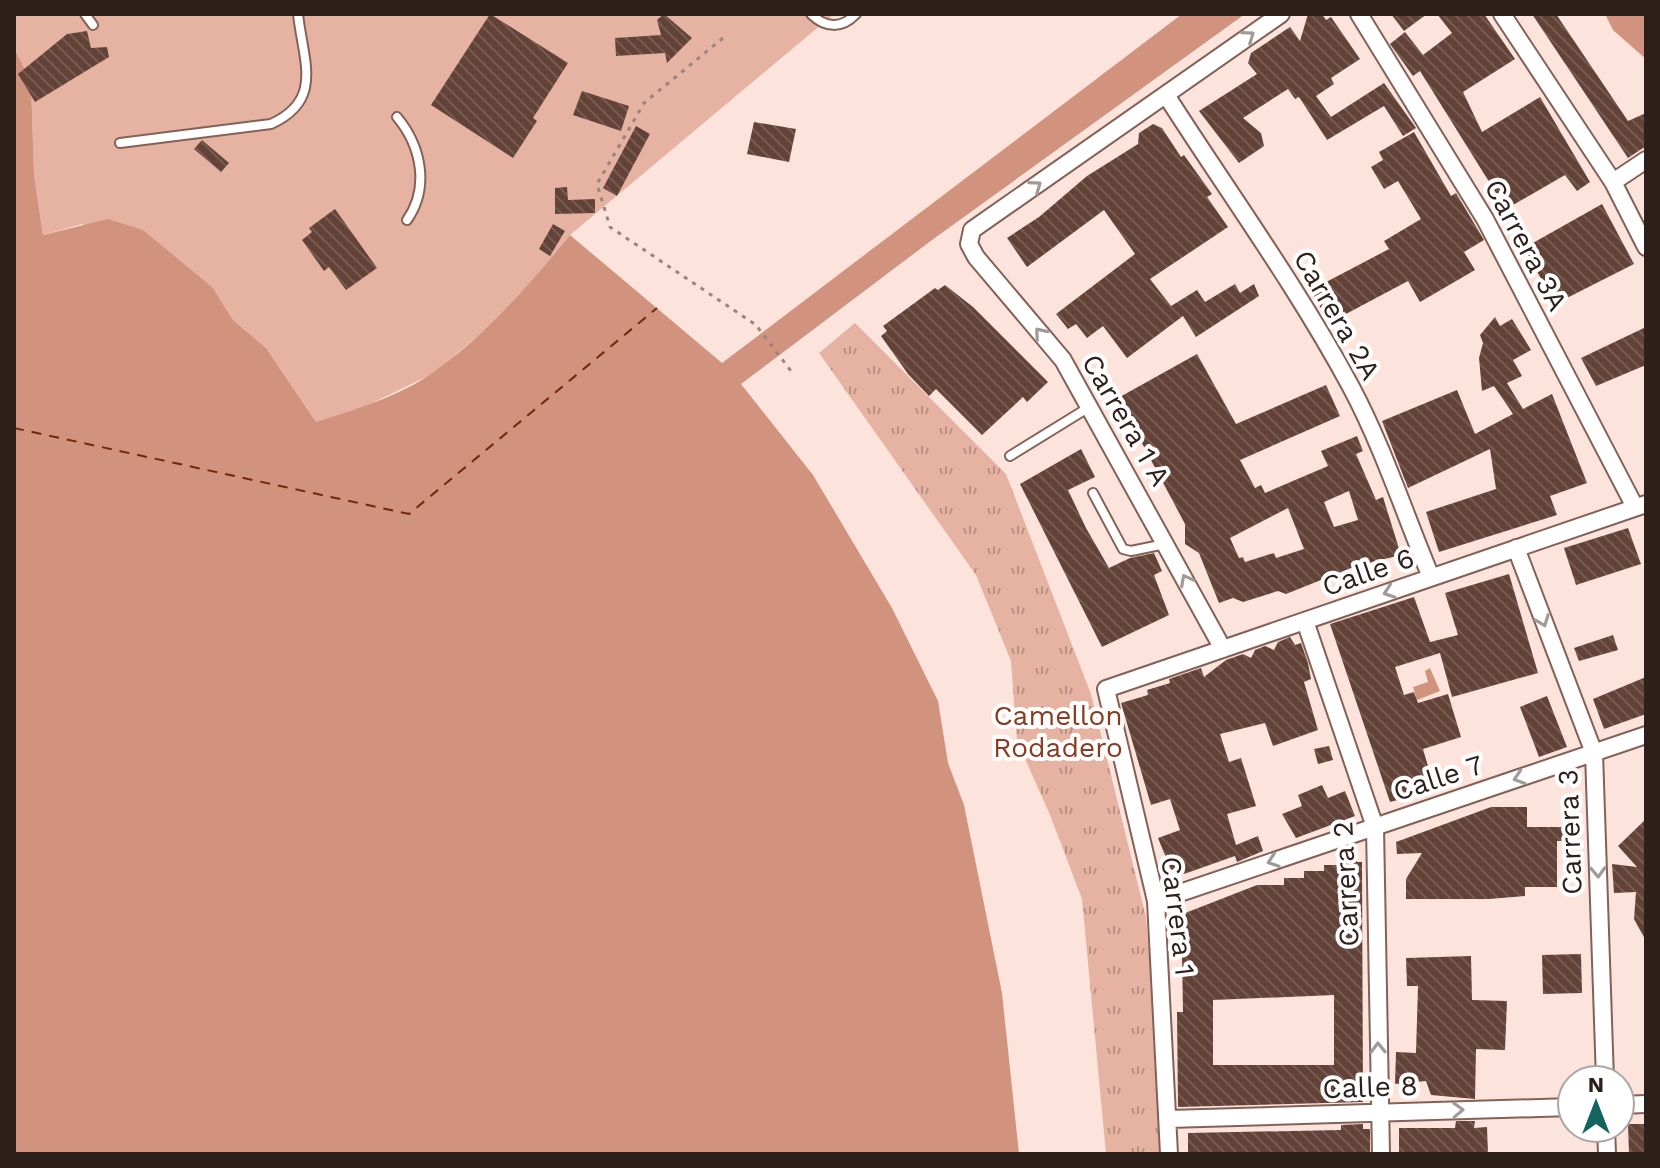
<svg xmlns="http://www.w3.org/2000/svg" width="1660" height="1168" font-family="'Work Sans',sans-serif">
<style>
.grass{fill:#e6b3a2}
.park{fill:url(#park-tufts)}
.water{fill:#d2937e}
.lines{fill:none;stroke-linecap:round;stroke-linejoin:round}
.ferry{stroke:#73280a;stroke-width:2;stroke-dasharray:10 8;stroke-linecap:butt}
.building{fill:url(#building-back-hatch);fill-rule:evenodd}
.service-casing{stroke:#846156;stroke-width:12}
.minor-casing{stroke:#846156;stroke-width:20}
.path{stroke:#98857e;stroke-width:3;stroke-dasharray:4 6;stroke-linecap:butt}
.service{stroke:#fff;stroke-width:8}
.minor{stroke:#fff;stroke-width:16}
.oneway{stroke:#a09a98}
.labels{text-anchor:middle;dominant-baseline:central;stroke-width:8;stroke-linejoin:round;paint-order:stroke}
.street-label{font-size:28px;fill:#2d1f1a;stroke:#fff}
.park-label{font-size:28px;fill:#883b20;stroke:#fff}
</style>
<defs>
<pattern id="park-tufts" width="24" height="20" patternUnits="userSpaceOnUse" patternTransform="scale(2)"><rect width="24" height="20" fill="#e6b3a2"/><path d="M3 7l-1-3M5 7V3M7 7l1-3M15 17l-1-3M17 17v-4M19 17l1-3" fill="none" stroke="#bb9183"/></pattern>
<pattern id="building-back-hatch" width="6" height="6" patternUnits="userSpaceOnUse" patternTransform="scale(2)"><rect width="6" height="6" fill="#634338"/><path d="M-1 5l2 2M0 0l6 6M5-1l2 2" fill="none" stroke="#765b52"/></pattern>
</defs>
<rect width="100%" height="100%" fill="#fce4dc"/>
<!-- grass -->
<path class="grass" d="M14,14H834L570,235L507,311L434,373L366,406L316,422L266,348L233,320L213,288L82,224L43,235L34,175L31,81L14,48Z"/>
<!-- park -->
<path class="park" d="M855,323L1006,474L1091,694L1146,917L1163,1117L1162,1154H1106L1082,899L1050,815L1017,741L1011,661L976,575L819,353Z"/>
<!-- water -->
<path class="water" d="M1182,14H1245L932,240L741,384L813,475L892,608L938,701L948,763L964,805L1002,993L1019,1154H14V48L31,81L34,175L43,235L108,219L143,230L213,288L233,320L266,348L316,422C356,409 401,396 435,371C488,333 529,285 570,235L722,363Z
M1605,14H1646V59L1613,30Z
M1430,668L1440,691L1417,700L1413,687L1428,682L1425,671Z"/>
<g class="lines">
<!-- ferry -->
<path class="ferry" d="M14,428L409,514L657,308"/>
</g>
<!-- building -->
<path class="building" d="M490,14L568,63L533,118L537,121L513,158L431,105Z
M664,14L692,38L667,63L665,53L616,56L615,38L661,35L657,20Z
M1308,14H1322L1326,20L1331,17L1360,59L1331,78L1334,84L1316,96L1331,117L1384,83L1416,128L1403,136L1384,106L1327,140L1299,97L1295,99L1288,89L1243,118L1261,133L1264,146L1239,163L1199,111L1257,74L1248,63L1251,53L1290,27L1300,41Z
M1391,14H1427L1404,31Z
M1437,14H1484L1515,59L1463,92L1482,132L1540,97L1590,182L1577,191L1565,175L1506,209L1420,71L1413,76L1390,44L1405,32L1423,55L1452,33Z
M1532,14H1556L1628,121L1646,113V146L1628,158Z
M87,31L91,48L107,47L109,57L35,102L18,74L67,34Z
M582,91L629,106L621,131L573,115Z
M754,122L796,129L789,162L747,154Z
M1153,124L1162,128L1181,157L1184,155L1212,194L1207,197L1228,227L1150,279L1171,306L1197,290L1205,302L1235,284L1240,293L1254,284L1259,296L1196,337L1183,316L1127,358L1103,326L1087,338L1076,324L1068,329L1056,314L1135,254L1104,210L1027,267L1007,238L1039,217L1087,176L1138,144L1139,133Z
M636,126L650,134L617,196L603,188Z
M1414,132L1451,196L1456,193L1484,240L1464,252L1475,270L1420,302L1408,281L1329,323L1311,290L1389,249L1384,241L1421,219L1398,181L1384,189L1371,167L1383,160L1379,152Z
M202,140L229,163L221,172L194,149Z
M567,187L568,200L595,199V213L555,214V188Z
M1602,204L1634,264L1555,304L1524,248Z
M335,209L377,268L346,290L329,267L324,271L302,240L312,232L309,228Z
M553,224L565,231L550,256L539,249Z
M945,285L973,307L1048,382L1027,402L1023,397L982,435L936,389L929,396L908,374L881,336L887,331L883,326L935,288L938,290Z
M1495,317L1500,326L1512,319L1531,350L1513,360L1522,376L1507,383L1523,409L1552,394L1587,483L1550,496L1557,515L1439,552L1426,512L1496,489L1490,449L1408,488L1382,421L1457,390L1475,434L1513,414L1494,386L1482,391L1479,358L1483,343L1480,335Z
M1646,327V365L1596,386L1581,358Z
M1197,354L1236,424L1326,385L1340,416L1240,460L1255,488L1261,485L1265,493L1328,466L1321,451L1357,436L1363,451L1356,454L1376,500L1383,497L1401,555L1356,566L1286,594L1278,591L1243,602L1233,598L1219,603L1199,553L1185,544V524L1118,398ZM1349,491L1358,520L1334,527L1324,502ZM1288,508L1304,549L1276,558L1274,553L1245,562L1243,557L1239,558L1230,538Z
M1081,449L1095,477L1068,490L1086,528L1109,568L1130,558L1154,553L1162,571L1154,575L1169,615L1102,647L1020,484Z
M1628,528L1641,564L1576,585L1564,548Z
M1509,574L1538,673L1452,697L1440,653L1395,667L1404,695L1414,692L1418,703L1448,694L1461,737L1423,749L1435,790L1390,802L1330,624L1414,597L1430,642L1458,635L1445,593Z
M1613,635L1618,650L1579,661L1574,648Z
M1290,637L1295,645L1301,643L1308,663L1311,679L1304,682L1318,730L1273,746L1265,723L1220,734L1229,762L1241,758L1256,806L1227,814L1236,845L1258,836L1263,851L1237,862L1235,856L1184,874L1171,870L1158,838L1180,830L1170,799L1151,805L1121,703L1148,695L1147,690L1170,683L1169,679L1201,668L1204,677L1226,660L1243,654L1251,658L1255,650L1265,646L1274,650L1278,642Z
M1646,677V714L1604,729L1593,699Z
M1547,696L1567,747L1539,757L1520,707Z
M1329,746L1333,760L1318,764L1314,749Z
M1322,785L1328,798L1345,791L1355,816L1296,838L1282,814L1302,806L1298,795Z
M1491,807H1527V827H1568L1569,841H1557V887H1525V896L1489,899H1406V879L1422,853L1397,854L1396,842Z
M1646,819V941L1634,919L1636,892L1614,893L1612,864L1637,867L1618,846Z
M1341,857H1357V862H1362L1363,1102L1178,1107L1177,1012H1183L1182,957L1175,917L1257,885H1284V878H1304V871H1324V865H1341ZM1334,995V1065H1213V1000Z
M1581,954L1582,993L1543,994L1542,955Z
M1471,956L1472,1000L1507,1001L1505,1050L1476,1049L1475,1099L1431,1095L1426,1081L1395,1084L1396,1052L1416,1053L1418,986H1407L1406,958Z
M1456,1121H1475L1474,1128L1487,1127L1488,1154H1399V1128H1455Z
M1363,1124V1129H1370V1154H1188V1133L1341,1130V1125Z
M1628,1124H1646V1154H1629Z"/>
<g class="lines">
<!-- service casing -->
<g class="service-casing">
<path id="service" d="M85,14L93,25
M811,14C825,28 842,29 856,14
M397,117C421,146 430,187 407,220
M120,143L271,124C324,100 303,61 298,14
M1010,456L1091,406
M1093,493L1123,549L1131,551L1165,544"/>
</g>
<!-- minor casing -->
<g class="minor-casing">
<path id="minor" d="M1359,14L1485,219L1635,507
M1502,14L1613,182L1646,247
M1166,95C1228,192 1296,285 1351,387C1383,447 1405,515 1431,577
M1613,182L1646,160
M1516,548L1594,753L1605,1080
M1305,621L1375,827L1381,1154
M1223,649L1063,360L976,257L969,244L972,230L1281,14
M1156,901L1646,735
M1620,1105L1646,1104
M1169,1119L1572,1107
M1606,1128L1607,1154
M1169,1154L1156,901L1106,689L1646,504"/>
</g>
<!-- path -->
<path class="path" d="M723,38L644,103L597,184L610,227L756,325L791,371"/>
<!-- service -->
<use href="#service" class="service"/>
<!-- minor -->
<use href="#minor" class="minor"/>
</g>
<!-- one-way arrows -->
<defs><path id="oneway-chevron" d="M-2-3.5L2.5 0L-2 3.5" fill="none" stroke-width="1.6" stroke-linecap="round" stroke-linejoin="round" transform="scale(2)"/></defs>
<g class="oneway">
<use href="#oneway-chevron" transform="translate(1249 36) rotate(-35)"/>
<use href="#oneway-chevron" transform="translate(1036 186) rotate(-35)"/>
<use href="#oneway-chevron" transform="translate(1040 333) rotate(-130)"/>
<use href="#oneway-chevron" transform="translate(1186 580) rotate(-118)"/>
<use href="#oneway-chevron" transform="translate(1389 592) rotate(161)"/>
<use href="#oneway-chevron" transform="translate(1543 621) rotate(69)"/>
<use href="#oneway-chevron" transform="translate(1519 778) rotate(162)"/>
<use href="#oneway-chevron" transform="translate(1273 861) rotate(161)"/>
<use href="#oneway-chevron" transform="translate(1598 872) rotate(88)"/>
<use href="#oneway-chevron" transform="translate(1378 1048) rotate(-91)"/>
<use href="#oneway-chevron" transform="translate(1458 1110) rotate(-2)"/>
</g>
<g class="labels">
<!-- street labels -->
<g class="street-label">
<text transform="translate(1526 245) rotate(62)">Carrera 3A</text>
<text transform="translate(1337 315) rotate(60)">Carrera 2A</text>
<text transform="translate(1126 420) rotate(60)">Carrera 1 A</text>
<text transform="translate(1368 572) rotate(-19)">Calle 6</text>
<text transform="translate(1438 778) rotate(-18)">Calle 7</text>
<text transform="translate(1570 832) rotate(-92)">Carrera 3</text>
<text transform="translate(1346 884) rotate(-93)">Carrera 2</text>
<text transform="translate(1178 916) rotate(83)">Carrera 1</text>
<text transform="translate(1370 1087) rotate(-2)">Calle 8</text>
</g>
<!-- park labels -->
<g class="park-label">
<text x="1058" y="715">Camellon<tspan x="1058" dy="32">Rodadero</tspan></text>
</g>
</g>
<!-- border -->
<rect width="1660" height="1168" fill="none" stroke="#2d1f1a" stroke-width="32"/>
<!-- north arrow -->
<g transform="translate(1596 1104)"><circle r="38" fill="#ffffff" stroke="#aba5a3" stroke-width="2"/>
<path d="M0-6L14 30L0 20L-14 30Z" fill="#16645e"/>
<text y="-12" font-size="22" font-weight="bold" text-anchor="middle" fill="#2d1f1a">N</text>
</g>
</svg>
